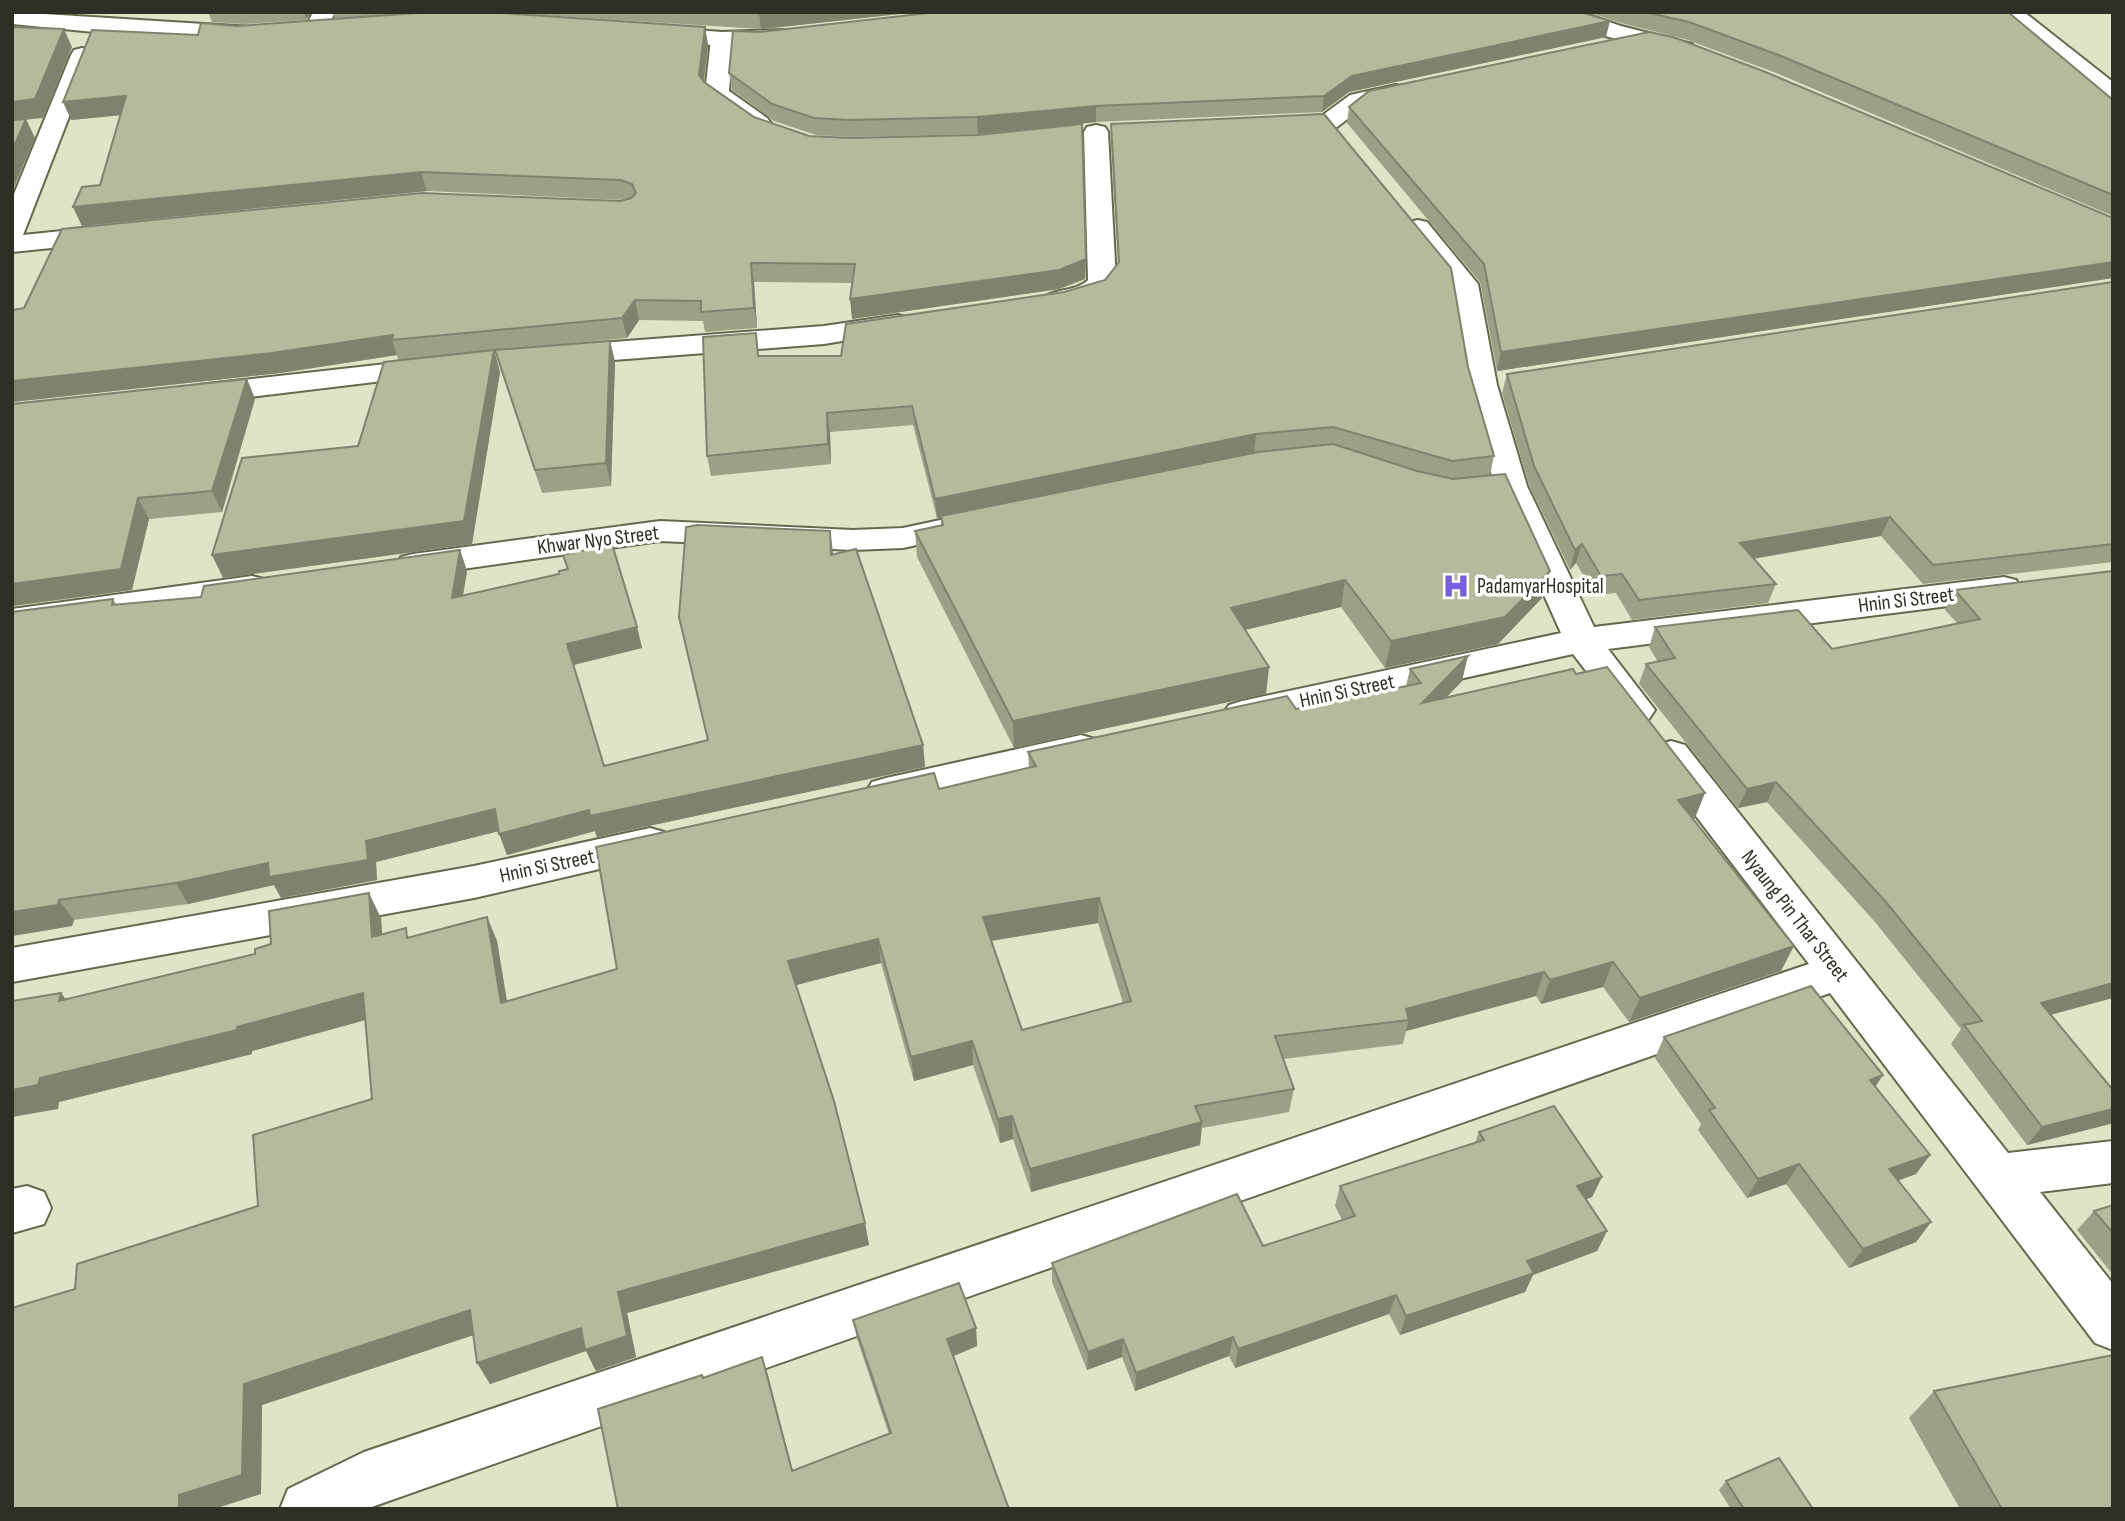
<svg xmlns="http://www.w3.org/2000/svg" width="2125" height="1521" font-family="'Sofia Sans Condensed',sans-serif">
<style>
.lines{fill:none;stroke-linecap:round;stroke-linejoin:round}
.minor-casing{stroke:#66684e;stroke-width:4}
.tertiary-casing{stroke:#66684e;stroke-width:4}
.minor{fill:#fff;fill-rule:evenodd}
.tertiary{fill:#fff;fill-rule:evenodd}
.wall{fill:#9d9f87;fill-rule:evenodd}
.shaded-wall{fill:#80826e}
.building{fill:#b7b99d;stroke:#80826e;stroke-width:2;fill-rule:evenodd}
.labels{text-anchor:middle;dominant-baseline:central;stroke-width:7;stroke-linejoin:round;paint-order:stroke}
.street-label{font-size:21px;fill:#2f3025;stroke:#fff}
.poi-label{font-size:21px;fill:#2f3025;stroke:#fff;text-anchor:start}
</style>
<rect width="100%" height="100%" fill="#e1e3c6"/>
<g class="lines">
<!-- minor casing -->
<g class="minor-casing">
<path id="minor" d="M313,12H335L324,34H308L305,29Z
M1549,12H1580L1621,26L1692,44L1695,49L1692,54H1676L1605,36L1551,17Z
M2000,12H2024L2113,82V100L2105,98Z
M722,32L730,34L733,39L729,91L767,118L771,123L767,128H751L705,93L711,39L714,34Z
M82,48L90,50L93,55L23,235L110,226L119,228L123,234L119,240L110,242L12,252V199L71,55L74,50Z
M1396,85L1404,87L1408,92L1404,97L1366,105L1337,127L1279,131L1271,129L1267,124L1271,119L1323,115L1350,95Z
M1096,125L1105,127L1108,132L1116,281C1102,300 1068,314 1044,308L1040,302C1050,287 1076,293 1088,280L1084,132L1087,127Z
M1418,220L1427,222L1478,284L1497,385L1527,486L1594,627L2004,577L2016,580L2021,588L2016,596L2004,599L1608,649L1655,710L1649,719L1636,723L1623,719L1573,654L1242,727L1229,723L1223,714L1229,705L1242,701L1561,633L1495,486L1467,385L1450,285L1405,228L1409,222Z
M898,315L908,318L912,324L908,330L824,344L561,364L551,361L546,355L551,349L561,346L824,326Z
M431,359L441,362L446,368L441,374L199,403L188,400L184,394L188,388L199,385Z
M968,514L980,517L985,524L980,531L903,548L853,550L660,541L413,576L401,573L396,565L401,557L413,554L660,521L853,530L903,528Z
M252,576L264,579L269,587L264,595L12,633V609Z
M1081,735L1095,739L1100,749L1095,759L886,806L872,802L866,792L872,782L886,778Z
M1671,741L1685,745L2008,1153L2113,1141V1183L2040,1192L2113,1284V1350L2095,1343L1830,993L366,1509H280L288,1489L364,1452L1809,964L1657,765L1652,755L1657,745Z
M650,828L664,832L670,843L664,854L474,898L12,982V948L474,866Z
M27,1186L44,1192L51,1208L44,1224L12,1233V1189Z"/>
</g>
<!-- tertiary casing -->
<g class="tertiary-casing">
<path id="tertiary" d="M12,12L252,27L260,29L263,34L260,39L252,41L94,32L12,24Z
M654,27L722,32L782,30L790,32L793,37L790,42L782,44L722,46L646,39L643,34L646,29Z"/>
</g>
<!-- minor -->
<use href="#minor" class="minor"/>
<!-- tertiary -->
<use href="#tertiary" class="tertiary"/>
</g>
<!-- wall -->
<path class="wall" d="M208,12H311L306,20L243,24L212,22Z
M333,12H487L705,27L708,45L704,81L754,117L1086,259L1085,279L1059,289L852,319V283L754,282L757,328L705,332L703,321L639,320L627,338L546,346L610,341L615,362L611,486L542,493L495,351H494L500,372L472,544L223,578L358,446L445,355L398,360L397,355L280,373L12,402V310L626,200L427,191L82,226L73,207L100,185L120,115L71,120L198,35L237,26L406,14L335,19Z
M493,12H918L761,29Z
M1588,12H2008L2113,100V216L1776,73L1685,39L1621,23Z
M759,32L1606,37L1349,92L1322,112L1096,122L978,134L852,137L816,135L774,121L732,90L729,73Z
M1349,107L2113,218V278L1497,371L1480,282L1347,123Z
M1111,124L1468,367L1494,456L1490,475L1550,571L1542,598L1498,644L1385,668L1341,607L1245,630L1269,667L1266,694L1014,748L917,557L915,531L941,525V518H937L913,425L830,432L831,464L711,476L707,456L841,356L1105,280L1118,264L1111,142Z
M2113,282V562L1923,584L1881,536L1754,559L1776,584L1768,603L1632,620L1616,593L1595,595L1576,563L1570,570L1529,485L1502,393L1507,374Z
M247,379L255,399L222,512L149,519L132,590L12,606Z
M460,550L467,571L463,595L559,574L567,569L563,555L637,627L642,648L573,665L604,766L708,740L833,554L923,745L925,767L597,837L595,831L507,855L499,831L376,862L377,880L281,898L274,885L188,904L74,920L72,926L12,936V612L113,599L116,604L201,597Z
M2113,571L2051,1015L2113,1090V1121L2110,1124L2027,1145L1951,1044L1961,1029L1875,922L1767,802L1738,808L1639,684L1646,664L1658,662L1649,647L1655,627L1832,649L1957,623L1945,610L1955,590Z
M1410,669L1462,681L1446,698L1695,818L1693,819L1781,971L1629,1022L1603,987L1541,1004L1536,996L1406,1031L1403,1044L1283,1059L1294,1089L1289,1112L1202,1128L1200,1145L1031,1192L1013,1139L1000,1143L973,1065L914,1081L881,963L795,985L865,1223L869,1245L627,1313L636,1357L596,1371L586,1351L490,1384L473,1335L262,1405L261,1494L75,1289L258,1206L372,1099L366,1020L252,1051V1054L59,1102L58,1109L61,993L65,999L255,954L381,918L382,935L410,937L487,917L497,941L507,1001L617,969L939,789L1029,768L1028,752L1296,709L1406,686ZM1098,923L1123,1003L1022,1030L991,941Z
M1664,1037L1876,1087L1930,1155L1916,1174L1898,1181L1931,1222L1916,1242L1849,1268L1786,1184L1747,1198L1698,1130L1701,1124L1655,1058Z
M1479,1132L1602,1177L1592,1197L1586,1199L1607,1231L1597,1251L1533,1275L1525,1292L1400,1335L1389,1314L1235,1368L1229,1356L1135,1391L1122,1357L1087,1370L1052,1282V1263L1263,1246L1342,1220L1335,1206L1340,1186L1475,1143Z
M2113,1205V1275L2077,1230L2094,1211Z
M853,1320L976,1328L977,1346L953,1356L1009,1509H618L703,1378L762,1357L793,1471L889,1434L857,1339Z
M1934,1391L2113,1509H1960L1909,1418Z
M1726,1481L1813,1509H1731L1719,1490Z"/>
<!-- shaded-wall -->
<path class="shaded-wall" d="M304,12H311L306,20Z
M770,12H918L761,29L759,13Z
M1610,21L1606,37L1349,92L1322,112L1324,96L1352,76Z
M705,27L708,45L702,93L699,75Z
M64,29L72,47L43,118L12,121V102Z
M126,96L133,114L71,120L63,102Z
M1096,106V122L978,134L977,117Z
M26,119L35,138L12,192V151Z
M421,172L427,191L82,226L73,207Z
M1086,259L1085,279L1059,289L852,319L850,299Z
M2113,262V278L1497,371L1501,352Z
M751,263L754,282L757,328L754,308Z
M635,300L639,320L627,338L622,318Z
M393,335L392,340L397,355L280,373L12,402V381Z
M610,341L615,362L611,486L606,463Z
M494,350L500,372L472,544L223,578L212,555Z
M247,379L255,399L222,512L212,491Z
M827,413L830,432L831,464L828,444Z
M1256,434L1254,453L937,518L935,499Z
M138,498L149,519L132,590L12,606V584Z
M1890,517L1881,536L1733,562L1740,543Z
M830,531L833,552L834,576L831,555Z
M1582,544L1576,563L1570,570L1575,550Z
M460,550L467,571L459,619L452,598Z
M1550,571L1542,598L1498,644L1385,668L1391,641Z
M1345,580L1341,607L1228,634L1231,608Z
M637,627L642,648L573,665L567,644Z
M1468,656L1462,681L1416,728L1422,703Z
M1269,667L1266,694L1014,748L1013,721Z
M923,745L925,767L597,837L595,831L507,855L499,834L589,810Z
M1776,782L1767,802L1738,808L1747,789Z
M1705,793L1695,818L1668,824L1678,800Z
M495,809L503,830L376,862L377,880L281,898L274,885L188,904L176,883L366,841Z
M369,893L381,918L384,962L372,937Z
M1099,898L1098,923L984,942L983,917Z
M59,900L74,920L72,926L12,936V912Z
M487,917L497,941L511,1027L501,1003Z
M878,939L881,963L793,986L788,961Z
M1794,946L1781,971L1629,1022L1640,998Z
M1613,962L1603,987L1541,1004L1550,980Z
M1544,972L1536,996L1406,1031L1409,1020L1406,1009Z
M2113,983V998L2028,1021L2041,1003Z
M61,993L79,1017L59,1001Z
M363,993L376,1017L252,1051V1054L59,1102L58,1109L12,1117V1090L40,1078Z
M972,1041L973,1065L914,1081L911,1057Z
M1883,1075L1870,1095V1080Z
M2113,1109V1121L2110,1124L2027,1145L2042,1127Z
M1012,1116L1013,1139L1000,1143L998,1119Z
M1202,1122L1200,1145L1031,1192L1030,1169Z
M1930,1155L1916,1174L1875,1188L1889,1169Z
M1799,1164L1786,1184L1747,1198L1758,1179Z
M1602,1177L1592,1197L1568,1206L1577,1186Z
M1931,1222L1916,1242L1849,1268L1863,1249Z
M865,1223L869,1245L627,1313L636,1357L596,1371L586,1351L490,1384L477,1363L618,1292Z
M1607,1231L1597,1251L1533,1275L1525,1292L1400,1335L1406,1316L1527,1261Z
M1396,1295L1389,1314L1235,1368L1238,1349Z
M470,1310L483,1332L262,1405L261,1494L214,1509H179V1495L244,1384Z
M976,1328L977,1346L949,1358L947,1339Z
M1233,1337L1229,1356L1135,1391L1136,1373Z
M1123,1339L1122,1357L1087,1370L1088,1352Z
M762,1357L768,1375L797,1488L792,1471Z"/>
<!-- building -->
<path class="building" d="M431,12H487L705,27L699,75L704,82L754,117L809,136L850,138L977,135L1082,124L1086,259L1059,270L850,299L855,264L751,263L754,308L701,312V301L635,300L622,318L392,340L393,335L272,353L12,381V310L24,308L62,229L421,193L621,201L631,198L636,193L632,184L621,180L421,172L73,207L82,187L100,185L126,96L63,102L92,30L198,35L201,23L237,26Z
M740,12H770L759,13Z
M937,12H1581L1610,21L1352,76L1324,96L1096,106L977,117L850,120L814,118L772,104L729,73L733,31L759,32Z
M1645,12H2008L2113,100V195L1781,56L1689,22Z
M12,27L64,29L35,99L12,102Z
M1649,32L1673,37L1763,71L2113,218V262L1501,352L1484,264L1349,107L1369,91Z
M1324,114L1451,268L1468,367L1494,456L1452,461L1333,427L1256,434L935,499L912,406L827,413L828,444L707,456L703,337L756,333L758,356H841L846,324L1064,292L1105,280L1119,262L1111,124Z
M26,119L12,151V120Z
M2113,282V544L1933,565L1890,517L1740,543L1776,584L1639,600L1622,574L1601,576L1582,544L1575,550L1534,466L1507,374Z
M610,341L606,463L535,470L495,350Z
M494,350L464,521L212,555L242,458L358,446L384,362Z
M247,379L212,491L138,498L121,569L12,584V404Z
M1333,444L1417,471L1453,479L1505,474L1550,571L1505,617L1391,641L1345,580L1231,608L1269,667L1013,721L915,531L943,525L941,516L1258,452Z
M697,525L830,531L831,555L856,549L923,745L590,816L589,810L499,834L495,809L366,841L368,860L269,877L268,863L176,883L59,900L58,905L12,912V612L113,599L112,605L201,597L204,586L460,550L452,598L559,574V571L568,569L563,555L612,544L637,627L567,644L604,766L708,740L679,617L686,527Z
M2113,571V983L2041,1003L2113,1090V1109L2042,1127L1964,1025L1982,1021L1886,902L1776,782L1747,789L1646,664L1675,658L1655,627L1798,610L1832,649L1980,619L1955,590Z
M1468,656L1422,703L1573,669L1576,674L1607,667L1705,793L1678,800L1794,946L1640,998L1613,962L1550,980L1544,972L1406,1009L1409,1020L1275,1036L1294,1089L1195,1106L1202,1122L1030,1169L1012,1116L998,1119L972,1041L911,1057L878,939L788,961L834,1101L865,1223L618,1292L627,1336L585,1350L581,1328L477,1363L470,1310L244,1384L242,1475L179,1495V1509H12V1308L75,1289L77,1264L258,1206L253,1135L372,1099L363,993L237,1027V1030L40,1078L38,1085L12,1090V1001L61,993L59,1001L255,954V949L271,944L269,911L369,893L372,937L406,928L407,938L487,917L501,1003L617,969L596,847L934,773L939,789L1036,766L1028,752L1287,696L1296,709L1421,683L1410,669ZM1099,898L1131,1001L1022,1030L983,917Z
M1811,986L1883,1075L1870,1080L1930,1155L1889,1169L1931,1222L1863,1249L1799,1164L1758,1179L1709,1110L1715,1108L1664,1037Z
M1554,1106L1602,1177L1577,1186L1607,1231L1527,1261L1534,1273L1406,1316L1396,1295L1238,1349L1233,1337L1136,1373L1123,1339L1088,1352L1052,1263L1237,1194L1263,1246L1355,1216L1340,1186L1484,1140L1479,1132Z
M2113,1205V1233L2094,1211Z
M959,1283L976,1328L947,1339L1009,1509H618L598,1409L702,1375L703,1378L762,1357L792,1471L891,1433L853,1320Z
M2113,1355V1509H2002L1934,1391Z
M1779,1458L1813,1509H1744L1726,1481Z"/>
<!-- icons -->
<defs>
<g id="hospital-bare" transform="scale(2.1)"><path d="M-5-5h3v3.5h4V-5h3V5h-3V1.5h-4V5h-3Z" fill="#785ed9" stroke="#fff" stroke-width="2.5" paint-order="stroke"/></g>
</defs>
<g fill-rule="evenodd">
<use href="#hospital-bare" x="1456" y="586"/>
</g>
<g class="labels">
<!-- street labels -->
<g class="street-label">
<text transform="translate(598 540) rotate(-7)">Khwar Nyo Street</text>
<text transform="translate(1906 600) rotate(-7)">Hnin Si Street</text>
<text transform="translate(1347 691) rotate(-12)">Hnin Si Street</text>
<text transform="translate(547 866) rotate(-12)">Hnin Si Street</text>
<text transform="translate(1795 916) rotate(52)">Nyaung Pin Thar Street</text>
</g>
<!-- poi labels -->
<g class="poi-label">
<text x="1477" y="586">PadamyarHospital</text>
</g>
</g>
<!-- border -->
<rect width="2125" height="1521" fill="none" stroke="#2f3025" stroke-width="28"/>
</svg>
